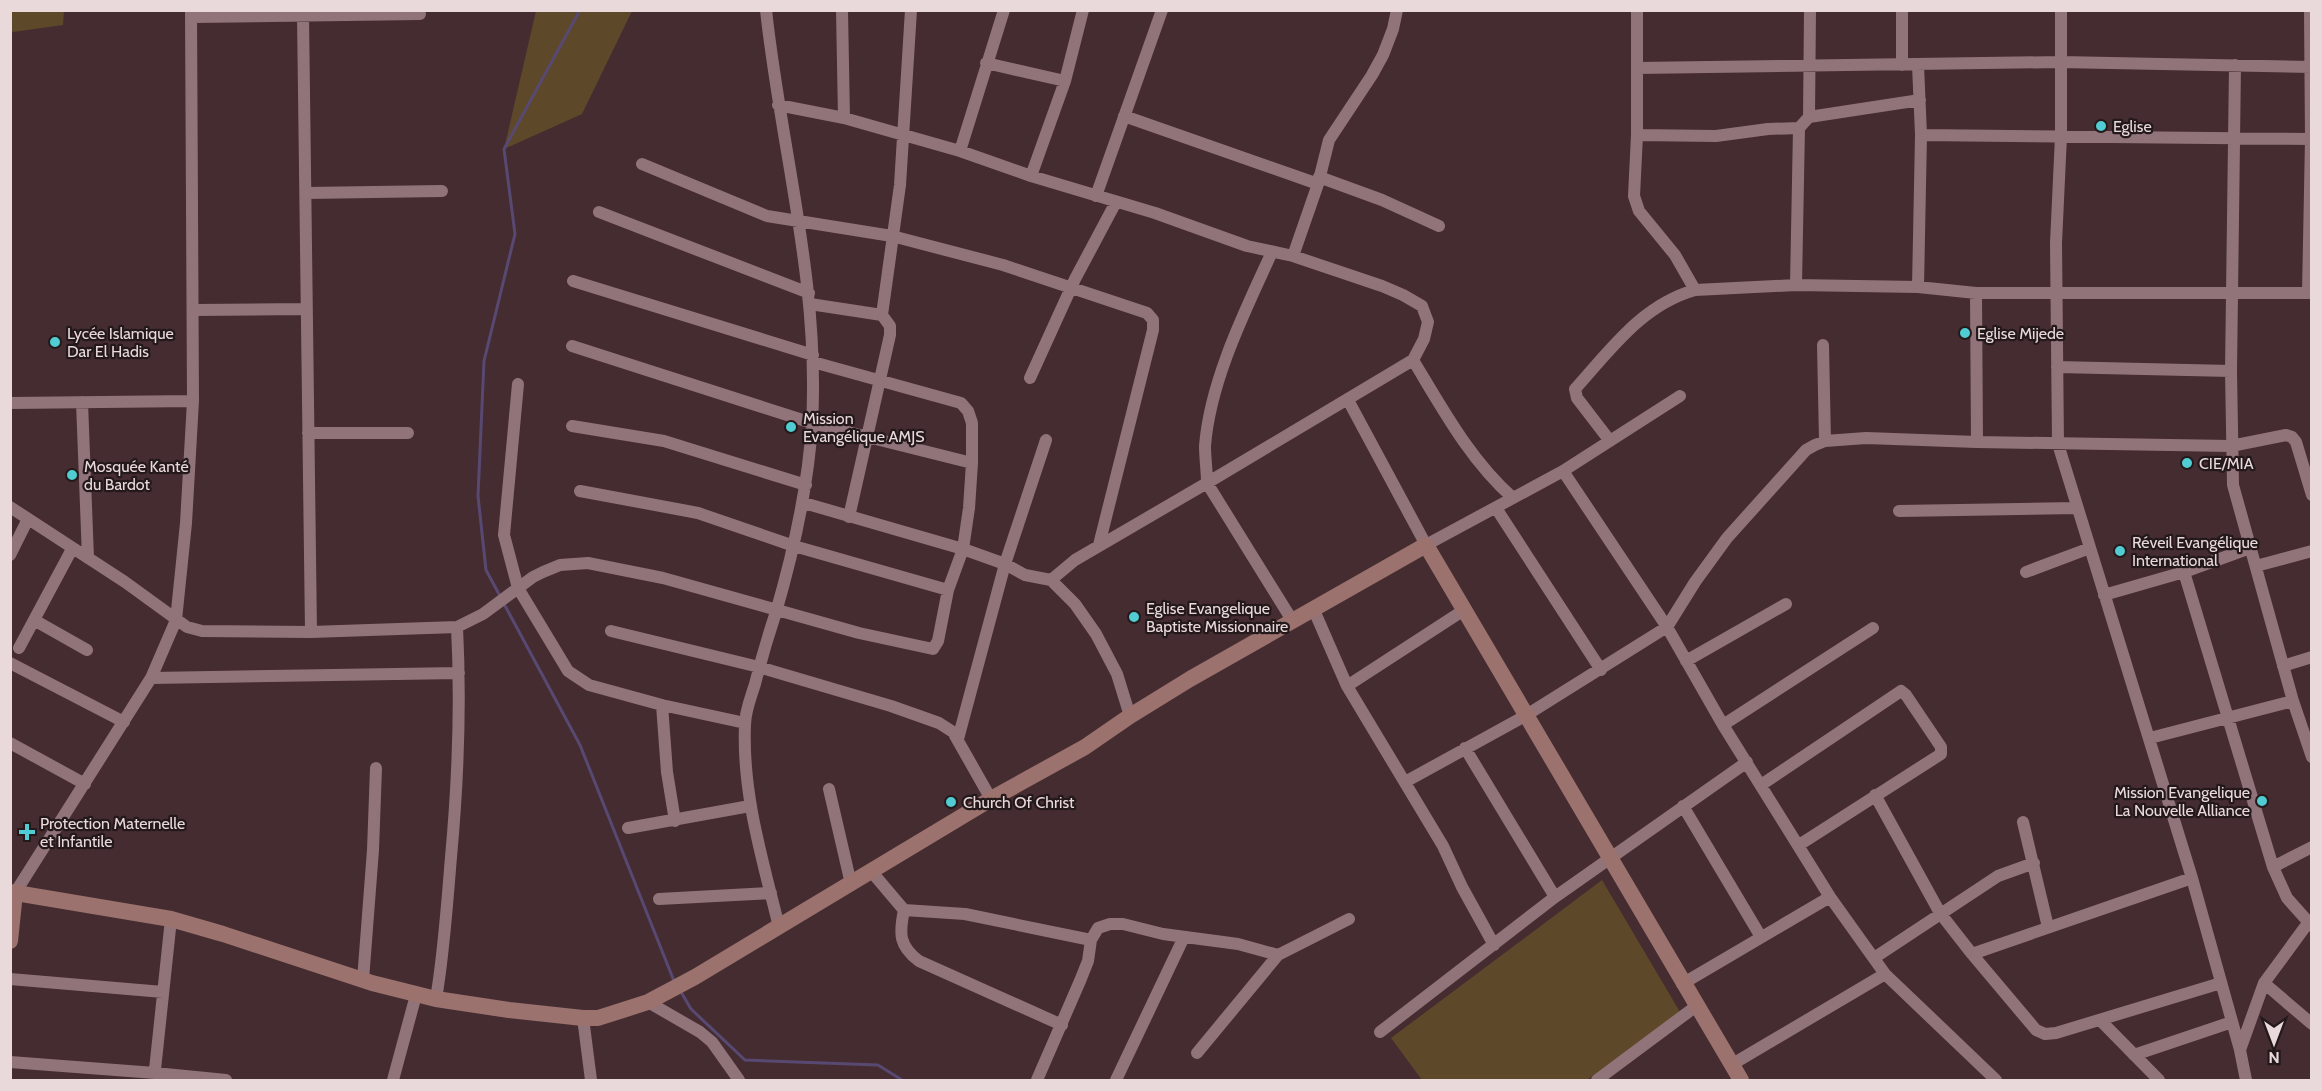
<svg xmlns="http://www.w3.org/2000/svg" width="2322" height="1091" font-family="Cabin,sans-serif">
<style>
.green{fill:#5e482a}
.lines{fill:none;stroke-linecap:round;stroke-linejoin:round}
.stream{stroke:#584973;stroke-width:3}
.street{stroke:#917479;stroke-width:12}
.secondary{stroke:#9b726d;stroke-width:16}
.poi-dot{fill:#51ccd2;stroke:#24191a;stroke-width:2}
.labels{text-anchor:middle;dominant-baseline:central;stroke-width:4.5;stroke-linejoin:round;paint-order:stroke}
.poi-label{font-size:16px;fill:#ead9db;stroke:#24191a;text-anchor:start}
</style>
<rect width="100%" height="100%" fill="#452c31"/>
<!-- green -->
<path class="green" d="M10,11H64L63,25L13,32L11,29Z
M536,11H632L582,114L504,149Z
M1602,880L1680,1012L1587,1080H1422L1391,1038Z"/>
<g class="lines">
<!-- stream -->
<path class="stream" d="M500,596L486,570L478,496L484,361L515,234L504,149L580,10
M503,602L580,745L674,981
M681,992L691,1009L745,1060L878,1065L902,1080"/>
<!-- street -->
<path class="street" d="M766,10C781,150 820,281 812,424C808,488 794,550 776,612C768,636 761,660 755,684C751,697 745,711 745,725C742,794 763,861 779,927
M842,10L844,118
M1637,10V135L1634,196L1639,211L1675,255L1695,290L1796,285L1918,287L1976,293H2312
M1902,10V65
M2061,10V136L2056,243L2058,444L2192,878L2240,1050L2246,1080
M303,15L311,632
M192,17L420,14
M986,63L1065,81L1083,10
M1918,65L1921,135L1918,287
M2235,65L2231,371L2233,485L2293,701L2312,757
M1637,68L2060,62L2312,67
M778,105L844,118L960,151L1031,176L1155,213L1247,246L1293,256L1382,286L1403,295L1422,306L1428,322L1424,339L1413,360C1442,408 1470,460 1513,498
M1124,116L1318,184
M1809,117L1810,10
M1637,135L1716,136L1768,129L1799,128L1809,117L1920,100
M1921,135L2312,139
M960,151L1004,10
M642,164L767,216L892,236L1003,265L1147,313L1153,320V330L1099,545
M1031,176L1065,81
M1319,177L1382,200L1439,226
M306,193L442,191
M1096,196L1162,10
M599,212L809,293
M1272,252C1245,311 1210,381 1205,446C1205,458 1207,471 1207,483L1413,360
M1293,256L1318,184L1329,140L1372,75L1383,55L1393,29L1397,10
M573,281L813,355
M1796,285L1799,128
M1976,293L1977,442
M2308,293L2311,139L2310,10
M810,304L882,315L890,326V335L849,517
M194,310L306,309
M882,315L900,185L911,10
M1823,345L1825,441
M572,346L812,423L972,463
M2057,367L2231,371
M1030,378L1075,279L1116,202
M518,384L504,535L518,588L568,671L589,685L662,705L745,723
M1348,400L1426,545L1563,471L1680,396
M82,402L88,558
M10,403L193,401
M572,426L664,441L806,485
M308,433H408
M1610,441L1577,398L1575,389C1611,349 1642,305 1695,290
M1563,471L1667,627L1723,725L1830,897L1885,974L1996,1080
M580,491L698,513L794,546L948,590
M804,503L963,549L1005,564L1025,575L1051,580L1075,604L1096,634L1117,674L1130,716
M10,507L125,582L187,627L202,631L311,632L457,627L483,614L533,577L543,572L560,565L588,563L663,578L859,633L933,649L938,641L948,590L963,549L969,508L972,463V423L968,411L961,403L813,362
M1496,508L1601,670
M1899,511L2077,508
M10,555L28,519
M2256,566L2312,551
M2026,572L2090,548
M2184,572L2273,867L2287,898L2312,926
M1051,580L1075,560L1207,483L1292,620
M2104,595L2184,572L2250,548
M1313,608L1347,686L1464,610
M34,620L87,650
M611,631L759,667L891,706L939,723L953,732L991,799
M19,648L72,549
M1686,661L1786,604
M10,663L124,722
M2283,666L2312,657
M151,678L459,673
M1347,686L1443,846L1462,887L1494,945
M662,705L667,772L675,821
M1723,725L1873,628
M2150,738L2293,701
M958,739L1005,564L1046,440
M10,743L85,784
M1465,748L1555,897
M1405,782L1525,716L1667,627L1695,582L1727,538L1806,450L1815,445L1825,441L1866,438L1977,442L2231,446L2286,435L2292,437L2296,442L2312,495
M1761,785L1901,691L1906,695L1941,747V754L1799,845
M829,789L851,884
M1875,795L1940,913L1972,954L2192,878
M1683,806L1761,937
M2023,822L2048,927
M628,828L750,806
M2273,867L2312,847
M871,871L904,910L965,914L1091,940
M15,893L151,678L176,620L186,523L193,401L191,10
M659,899L771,893
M904,910C899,934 899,946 919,961L1062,1025
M1972,954L2036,1030L2045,1034L2056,1033L2221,983
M1874,958L1998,876L2034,863
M10,979L163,992
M363,980L373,850L376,768
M2264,983L2312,1024
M1682,984L1830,897
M436,999C444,952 447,905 451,857C458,781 461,704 457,627
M648,1002L700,1032L712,1042L739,1080
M583,1018L591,1080
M2100,1020L2159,1080
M1380,1032L1555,897L1747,762
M2240,1050L2264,983L2308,923
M1197,1053L1278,955
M2134,1055L2232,1022
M10,1062L155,1073L226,1080
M1731,1065L1885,974
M154,1079L171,919
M393,1080L416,995
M1037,1080L1080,981L1088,961L1091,940L1098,928L1110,924H1123L1163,934L1238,944L1278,955L1349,919
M1116,1080L1184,937
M1597,1080L1695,1007"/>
<!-- secondary -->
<path class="secondary" d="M10,892L171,919L223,934L372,983L436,999L509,1010L583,1018H598L648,1002L695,977L991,799L1085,747L1130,716L1190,679L1426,545L1741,1080
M10,941L15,893"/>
</g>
<!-- markers -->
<g class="poi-dot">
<circle cx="2101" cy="126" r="6"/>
<circle cx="1965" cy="333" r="6"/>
<circle cx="55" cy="342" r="6"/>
<circle cx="791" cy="427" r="6"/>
<circle cx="2187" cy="463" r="6"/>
<circle cx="72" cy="475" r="6"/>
<circle cx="2120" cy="551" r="6"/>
<circle cx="1134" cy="617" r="6"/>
<circle cx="2262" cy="801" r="6"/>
<circle cx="951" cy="802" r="6"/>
<path d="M24 823h6v6h6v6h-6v6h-6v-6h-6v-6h6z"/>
</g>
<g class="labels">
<!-- poi labels -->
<g class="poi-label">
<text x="2113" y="126">Eglise</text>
<text x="67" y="333">Lycée Islamique<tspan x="67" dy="18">Dar El Hadis</tspan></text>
<text x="1977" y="333">Eglise Mijede</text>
<text x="803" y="418">Mission<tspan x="803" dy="18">Evangélique AMJS</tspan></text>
<text x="2199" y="463">CIE/MIA</text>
<text x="84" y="466">Mosquée Kanté<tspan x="84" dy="18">du Bardot</tspan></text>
<text x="2132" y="542">Réveil Evangélique<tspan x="2132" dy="18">International</tspan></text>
<text x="1146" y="608">Eglise Evangelique<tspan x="1146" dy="18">Baptiste Missionnaire</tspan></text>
<text x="2250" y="792" text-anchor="end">Mission Evangelique<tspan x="2250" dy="18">La Nouvelle Alliance</tspan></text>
<text x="963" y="802">Church Of Christ</text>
<text x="40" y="823">Protection Maternelle<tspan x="40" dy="18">et Infantile</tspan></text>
</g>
</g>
<!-- border -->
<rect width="2322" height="1091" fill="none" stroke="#ead9db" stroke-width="24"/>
<!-- north arrow -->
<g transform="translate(2274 1043) rotate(180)" stroke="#24191a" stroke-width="4.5" paint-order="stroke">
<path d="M0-4.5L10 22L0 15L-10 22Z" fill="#ead9db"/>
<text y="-9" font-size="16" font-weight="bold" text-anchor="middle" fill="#ead9db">N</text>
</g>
</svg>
